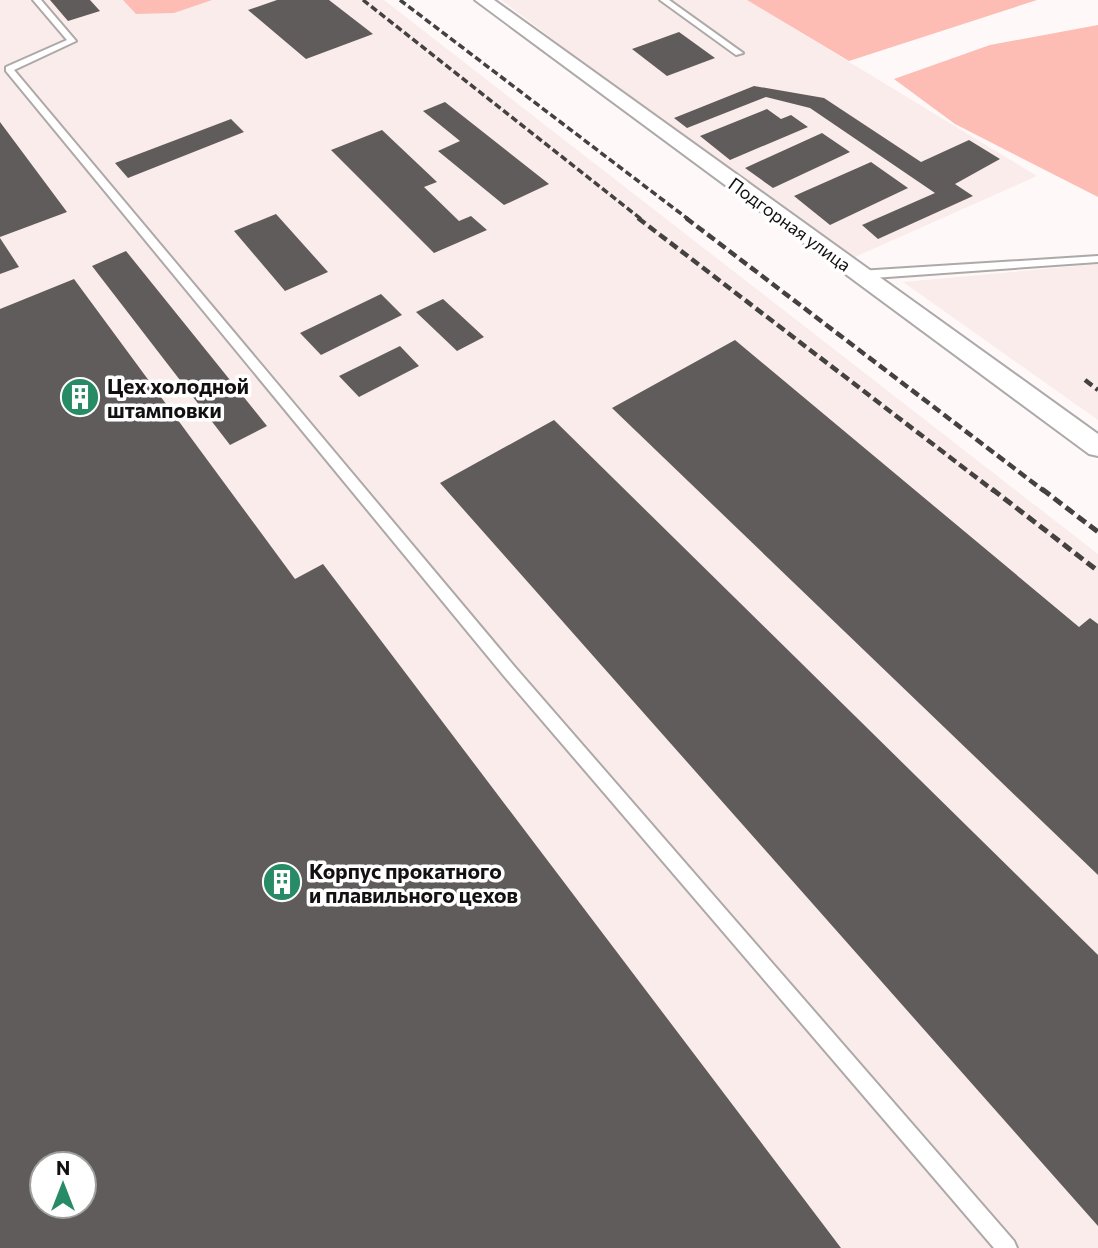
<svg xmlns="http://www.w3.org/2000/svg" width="1098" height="1248" font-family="Commissioner,sans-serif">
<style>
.built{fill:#faecea;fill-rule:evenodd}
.green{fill:#fdbdb4}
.building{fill:#605c5b;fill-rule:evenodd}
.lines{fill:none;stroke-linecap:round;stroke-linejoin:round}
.service-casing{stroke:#ada9a8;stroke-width:4}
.minor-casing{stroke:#ada9a8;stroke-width:4}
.service{fill:#fff;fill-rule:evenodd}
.minor{fill:#fff;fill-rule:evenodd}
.rail-far2{stroke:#444141;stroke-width:3.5;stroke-dasharray:7 3.5;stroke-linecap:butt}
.rail-far1{stroke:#444141;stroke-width:4.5;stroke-dasharray:9 4.5;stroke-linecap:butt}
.rail{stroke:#444141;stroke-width:5;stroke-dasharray:10 5;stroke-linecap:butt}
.labels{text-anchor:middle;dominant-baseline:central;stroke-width:7;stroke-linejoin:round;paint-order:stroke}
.far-street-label{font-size:18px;fill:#121010;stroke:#fff}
.poi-label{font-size:21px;font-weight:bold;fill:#121010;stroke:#fff;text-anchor:start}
</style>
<rect width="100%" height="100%" fill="#fef9f8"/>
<!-- built -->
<path class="built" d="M0,0H384L1098,554V1248H0ZM42,1164H84V1206H42Z
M501,0H747L1037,176L846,261Z
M1098,264V420L903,282Z"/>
<!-- green -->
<path class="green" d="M123,0H212L174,13L136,14Z
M747,0H1037L849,61Z
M1098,25V197L955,124L894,79L990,45Z"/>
<!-- building -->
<path class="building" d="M50,0H90L100,11L68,21Z
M277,0H329L373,34L306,59L248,10Z
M679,32L715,58L667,76L632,49Z
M754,86L824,98L921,162L969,140L1000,159L955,184L973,196L878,239L862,225L935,193L810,108L766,97L687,128L674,118Z
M445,102L549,184L504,205L438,151L460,141L423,111Z
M767,109L781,119L791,115L808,127L730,160L700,136Z
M231,119L244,132L128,178L115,163Z
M0,122L67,212L0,237Z
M382,130L437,182L424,187L459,221L471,216L487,230L434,253L331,150Z
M822,133L850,152L773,188L745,168Z
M871,162L908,188L830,225L794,196Z
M276,214L328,272L285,291L234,231Z
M0,238L19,267L0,274Z
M126,251L267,426L230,445L92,266Z
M74,279L295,579L323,564L841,1248H0V309ZM42,1164H84V1206H42Z
M381,294L402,315L321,355L300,333Z
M443,299L484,337L457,351L416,312Z
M735,340L1079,627L1090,618L1098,624V875L612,408Z
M400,346L419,366L359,397L339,376Z
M554,420L1098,955V1226L440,483Z"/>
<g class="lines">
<!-- service casing -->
<g class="service-casing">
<path id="service" d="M33,0H41L76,41L14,70L514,666L1014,1241L1017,1248H994L504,676L6,71V67L67,40Z
M660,0H669L743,53L736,55Z
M1098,256V262L859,279L854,275L859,271Z"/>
</g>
<!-- minor casing -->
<g class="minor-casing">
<path id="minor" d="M475,0H494L1098,434V456L1089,454Z"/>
</g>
<!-- service -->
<use href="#service" class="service"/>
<!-- minor -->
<use href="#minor" class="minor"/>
<!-- rail-far2 -->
<path class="rail-far2" d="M363,0L641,219
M400,0L688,219"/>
<!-- rail-far1 -->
<path class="rail-far1" d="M638,218L994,491
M686,218L1044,491
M1085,380L1098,390"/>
<!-- rail -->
<path class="rail" d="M992,489L1098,571
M1042,489L1098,532"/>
</g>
<!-- icons -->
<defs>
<g id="building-disc" transform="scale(2.0125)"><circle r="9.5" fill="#278b66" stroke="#fff"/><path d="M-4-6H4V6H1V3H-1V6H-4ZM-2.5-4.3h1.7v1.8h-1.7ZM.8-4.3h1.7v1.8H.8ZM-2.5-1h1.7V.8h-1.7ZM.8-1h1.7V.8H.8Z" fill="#fff"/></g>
</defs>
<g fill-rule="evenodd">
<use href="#building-disc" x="80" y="397"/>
<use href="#building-disc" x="282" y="882"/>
</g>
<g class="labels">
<!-- far-street labels -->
<g class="far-street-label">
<text transform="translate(790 224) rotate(36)">Подгорная улица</text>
</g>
<!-- poi labels -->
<g class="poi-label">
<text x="107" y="385">Цех холодной<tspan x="107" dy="24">штамповки</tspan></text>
<text x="309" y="870">Корпус прокатного<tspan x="309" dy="24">и плавильного цехов</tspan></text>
</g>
</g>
<!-- north arrow -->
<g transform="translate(63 1185)"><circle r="33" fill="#ffffff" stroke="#a09f9f" stroke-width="2"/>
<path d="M0-5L12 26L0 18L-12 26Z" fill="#278b66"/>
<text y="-10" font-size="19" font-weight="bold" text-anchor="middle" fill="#121010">N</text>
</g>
</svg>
